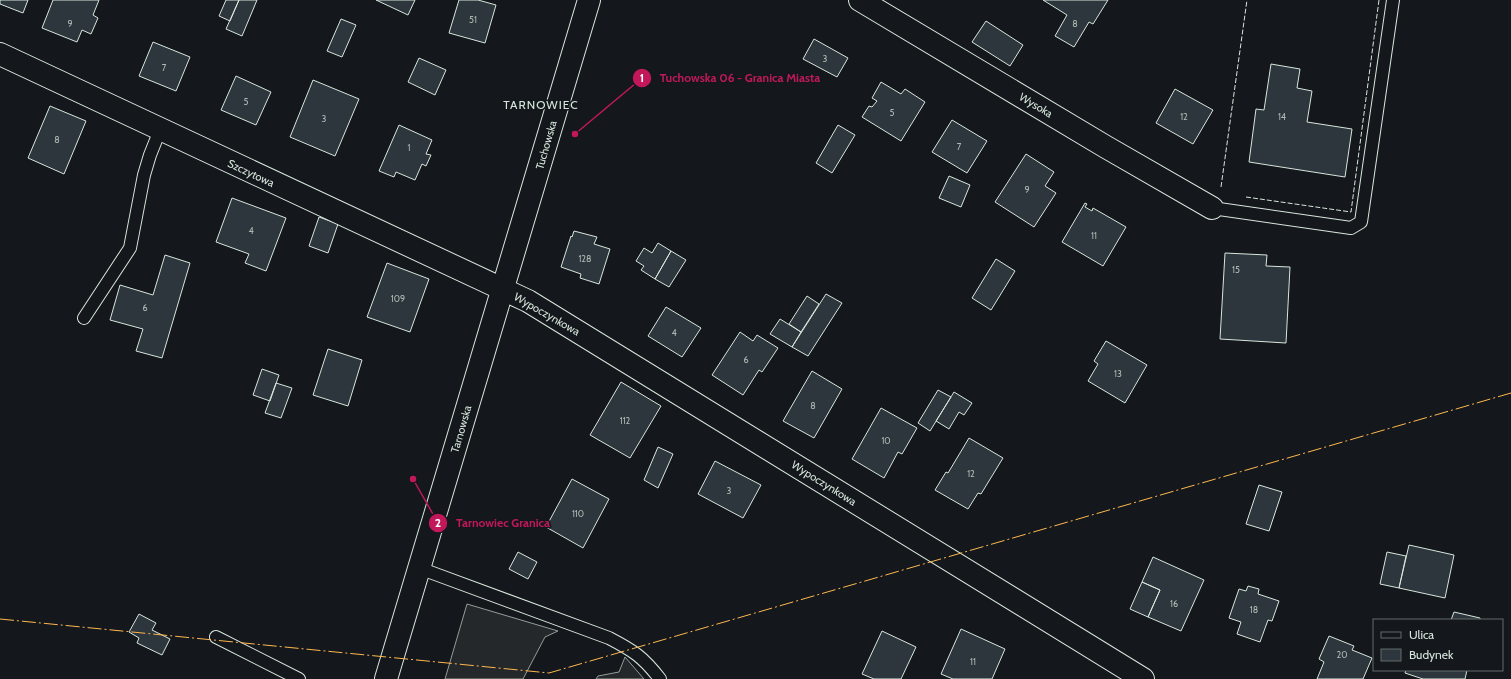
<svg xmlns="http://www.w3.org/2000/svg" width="1511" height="679" font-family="Cabin,sans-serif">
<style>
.parking{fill:#24282b;stroke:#939e99}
.building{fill:#2c363c;stroke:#d8e6dc}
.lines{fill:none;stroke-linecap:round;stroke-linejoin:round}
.lane-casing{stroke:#d8e6dc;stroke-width:14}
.street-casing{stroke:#d8e6dc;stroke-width:24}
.secondary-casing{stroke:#d8e6dc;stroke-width:24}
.lane{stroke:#14181c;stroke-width:12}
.street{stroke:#14181c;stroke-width:22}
.secondary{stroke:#14181c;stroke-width:22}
.fence{stroke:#d8e6dc;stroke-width:1;stroke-dasharray:5 2;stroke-linecap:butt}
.power{stroke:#ffb74d;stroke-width:1;stroke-dasharray:14 3 2 3;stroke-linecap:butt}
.labels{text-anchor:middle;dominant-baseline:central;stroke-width:3;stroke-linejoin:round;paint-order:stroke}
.number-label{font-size:9px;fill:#adbab4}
.street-label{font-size:11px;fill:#d8e6dc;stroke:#14181c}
.neighbourhood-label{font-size:12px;letter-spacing:1px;fill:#d8e6dc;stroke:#14181c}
.leader{fill:none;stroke:#c2185b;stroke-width:1.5}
.callout-dot{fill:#c2185b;stroke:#14181c;stroke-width:1.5}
.mark-label{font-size:12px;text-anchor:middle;font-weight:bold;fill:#fff}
.callout-label{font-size:12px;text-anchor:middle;font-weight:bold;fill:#c2185b;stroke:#14181c;stroke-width:3;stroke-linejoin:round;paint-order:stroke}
</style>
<rect width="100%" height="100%" fill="#14181c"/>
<!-- parking -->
<path class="parking" d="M467,604L558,631L545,637L523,679H445Z
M625,657L644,679H596L598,676L619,672Z"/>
<!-- building -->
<path class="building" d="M0,0H28L23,13L0,4Z
M53,0H99L93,15L98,18L91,34L82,30L77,42L42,28Z
M226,0H239L230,21L219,16Z
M239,0H257L242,36L226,29Z
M376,0H415L408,15Z
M459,0H478L496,5L485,43L449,33Z
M1043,0H1108L1093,24L1089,22L1074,47L1055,36L1067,15Z
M341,19L356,25L342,57L327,51Z
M986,21L1023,45L1010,66L972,42Z
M814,39L848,58L837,77L803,59Z
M153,42L190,57L176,91L139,76Z
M419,58L446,70L435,95L408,82Z
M1271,64L1300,69L1297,88L1312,91L1307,122L1352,129L1345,177L1249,162L1256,109L1264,110Z
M236,76L271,92L256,125L221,110Z
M313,80L359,99L335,156L290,137Z
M881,82L901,94L905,89L925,102L901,141L862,117L869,106L872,107L877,101L872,98Z
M1175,89L1213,110L1193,144L1156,123Z
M50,106L86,121L64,174L28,158Z
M952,120L987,141L967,173L932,152Z
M399,125L432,140L426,154L431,155L426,166L422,164L415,180L396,172L394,177L379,171Z
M838,125L855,135L832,173L816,163Z
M1026,154L1054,172L1045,186L1056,193L1034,227L995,202Z
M949,176L970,185L961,207L939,198Z
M232,198L286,218L266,271L245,263L249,254L216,242Z
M1085,203L1087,204L1085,207L1092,211L1093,208L1126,227L1103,266L1062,242Z
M319,217L338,224L328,253L309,246Z
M574,231L597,237L594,244L610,249L599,284L580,278L581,274L561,267L571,236L572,237Z
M658,243L671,251L655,279L641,270L644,266L636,261L644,248L652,253Z
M671,251L686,260L669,287L655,279Z
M1225,253L1267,255L1266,266L1290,267L1286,343L1220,339Z
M165,255L190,263L162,358L136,351L143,329L110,320L120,285L153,295Z
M996,259L1015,271L991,310L972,298Z
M387,263L429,279L410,332L367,317Z
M826,294L842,303L808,356L792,347Z
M807,296L819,304L801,332L789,324Z
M666,307L701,328L682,357L648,336Z
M780,319L801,332L792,347L770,334Z
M740,332L753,341L757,335L778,348L762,372L759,370L743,395L712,375Z
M1106,341L1147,365L1125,403L1088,381L1098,364L1094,361Z
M328,349L362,360L348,406L313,395Z
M262,369L279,375L270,401L253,395Z
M812,371L842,389L814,438L783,421Z
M621,382L661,406L630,458L590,435Z
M276,383L292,388L281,418L265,413Z
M938,390L951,397L930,431L918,423Z
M954,392L972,403L964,415L959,412L949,429L936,421Z
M881,408L917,428L902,454L898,452L884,478L852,459Z
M969,438L1003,458L981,494L978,493L968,509L935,490L946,472L948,473Z
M658,447L673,454L658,488L644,480Z
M715,461L761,485L743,518L698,494Z
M572,479L609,499L583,548L546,527Z
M1259,485L1282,492L1269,531L1246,524Z
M1409,545L1454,555L1445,598L1399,588Z
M518,552L537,562L528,579L509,569Z
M1387,552L1406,556L1399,588L1380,584Z
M1153,557L1204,580L1181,631L1148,617L1160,590L1142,582Z
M1142,582L1160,590L1148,617L1130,609Z
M1248,586L1259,589L1258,594L1279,601L1272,621L1268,620L1260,642L1237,634L1241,622L1229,618L1239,589L1246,591Z
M1454,612L1480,618V620H1451Z
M139,614L156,623L152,630L170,639L162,655L137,643L139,638L129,632Z
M961,629L1005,649L992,679H953L941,674Z
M882,631L916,647L901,679H874L862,674Z
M1329,636L1354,646L1352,650L1372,658L1363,679H1317L1324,662L1319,659Z
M1406,670H1467L1465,679H1423L1405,673Z"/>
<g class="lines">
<!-- lane casing -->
<g class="lane-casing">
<path id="lane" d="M1212,208L1351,228L1361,222L1393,0
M84,318L130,248L144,175L150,155L160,130
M419,568L609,638C634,651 643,657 660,679
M216,637L299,679"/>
</g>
<!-- street casing -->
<g class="street-casing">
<path id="street" d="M860,0L1106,147L1212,208
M0,54L528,301L1143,679"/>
</g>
<!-- secondary casing -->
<g class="secondary-casing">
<path id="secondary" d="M386,679L589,0"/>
</g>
<!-- lane -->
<use href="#lane" class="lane"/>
<!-- street -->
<use href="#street" class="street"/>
<!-- secondary -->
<use href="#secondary" class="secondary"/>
<!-- fence -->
<path class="fence" d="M1221,187L1247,0
M1246,197L1351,212L1379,0"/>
<!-- power -->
<path class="power" d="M0,619L549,673L1511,393"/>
</g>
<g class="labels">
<!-- number labels -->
<g class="number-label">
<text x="473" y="19">51</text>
<text x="70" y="23">9</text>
<text x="1075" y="23">8</text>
<text x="825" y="58">3</text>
<text x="164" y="67">7</text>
<text x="246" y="101">5</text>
<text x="892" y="112">5</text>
<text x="1184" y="116">12</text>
<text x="1282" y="116">14</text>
<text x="324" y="118">3</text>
<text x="57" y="139">8</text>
<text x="959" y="146">7</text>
<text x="409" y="147">1</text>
<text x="1027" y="189">9</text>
<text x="251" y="230">4</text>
<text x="1094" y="235">11</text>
<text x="585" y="258">128</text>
<text x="1236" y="269">15</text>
<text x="398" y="298">109</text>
<text x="145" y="307">6</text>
<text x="674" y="332">4</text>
<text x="746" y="359">6</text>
<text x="1118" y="373">13</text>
<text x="813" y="405">8</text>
<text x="625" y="420">112</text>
<text x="886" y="440">10</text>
<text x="971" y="473">12</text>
<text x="729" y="490">3</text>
<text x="578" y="513">110</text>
<text x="1174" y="603">16</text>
<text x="1254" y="609">18</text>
<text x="1342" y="654">20</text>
<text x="973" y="661">11</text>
</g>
<!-- street labels -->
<g class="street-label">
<text transform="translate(1036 105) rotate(31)">Wysoka</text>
<text transform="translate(546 145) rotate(-74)">Tuchowska</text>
<text transform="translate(251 173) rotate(25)">Szczytowa</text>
<text transform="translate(547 314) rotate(30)">Wypoczynkowa</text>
<text transform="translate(461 429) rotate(-74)">Tarnowska</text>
<text transform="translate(824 483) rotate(32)">Wypoczynkowa</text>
</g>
<!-- neighbourhood labels -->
<g class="neighbourhood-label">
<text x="541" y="104">TARNOWIEC</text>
</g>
</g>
<!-- callouts -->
<path class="leader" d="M575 134L642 78M413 479L438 523"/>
<g class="callout-dot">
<circle cx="575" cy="134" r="4"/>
<circle cx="413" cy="479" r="4"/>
<circle cx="642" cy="78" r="10"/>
<circle cx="438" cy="523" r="10"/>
</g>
<g class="mark-label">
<text x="642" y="82">1</text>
<text x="438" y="527">2</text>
</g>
<g class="callout-label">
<text x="740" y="82">Tuchowska 06 - Granica Miasta</text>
<text x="503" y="527">Tarnowiec Granica</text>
</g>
<!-- legend -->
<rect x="1373" y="619" width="130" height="52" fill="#14181c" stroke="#626a69"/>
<rect x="1381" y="632" width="20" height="6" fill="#14181c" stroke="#626a69"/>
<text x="1409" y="639" font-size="12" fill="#d8e6dc">Ulica</text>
<rect x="1381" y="649" width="20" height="12" fill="#2c363c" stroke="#626a69"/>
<text x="1409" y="659" font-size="12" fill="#d8e6dc">Budynek</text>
</svg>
